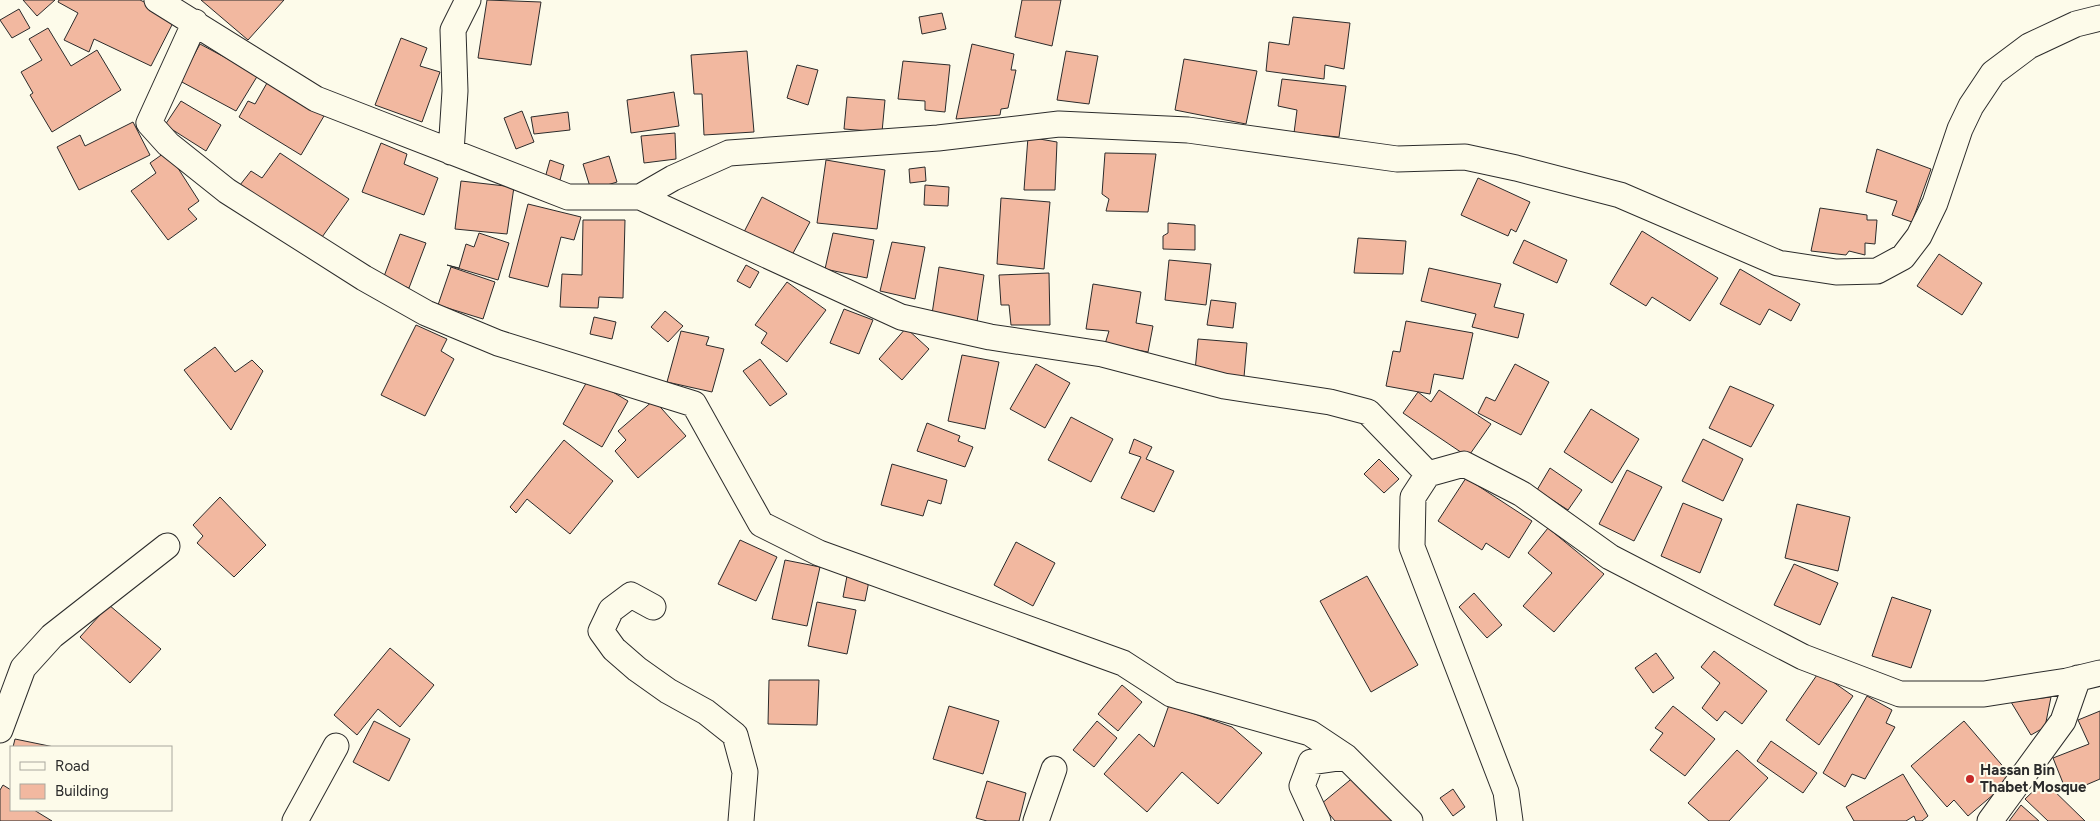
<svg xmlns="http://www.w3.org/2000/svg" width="2100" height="821" font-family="Figtree,sans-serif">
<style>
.building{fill:#f2b8a0;stroke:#2b2b2b}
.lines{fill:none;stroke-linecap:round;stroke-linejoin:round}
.minor-casing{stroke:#2b2b2b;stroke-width:27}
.minor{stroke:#fdfbea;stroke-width:25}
.poi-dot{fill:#c62828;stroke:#fdfbea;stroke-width:2}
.labels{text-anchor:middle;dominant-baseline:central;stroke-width:4;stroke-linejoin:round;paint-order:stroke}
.poi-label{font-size:15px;font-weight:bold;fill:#2b2b2b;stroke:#fdfbea;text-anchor:start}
</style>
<rect width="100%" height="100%" fill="#fdfbea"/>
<!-- building -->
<path class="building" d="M23,0H55L37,16Z
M59,0H140L176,17L151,66L94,39L89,52L64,40L78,13L58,2Z
M201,0H284L248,40Z
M487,0L541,2L531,65L478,58Z
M1022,0H1061L1052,46L1015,37Z
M19,9L30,28L12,38L0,20Z
M942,13L946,29L922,34L919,17Z
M1293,17L1350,23L1344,69L1325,65L1324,79L1266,71L1269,42L1289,45Z
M48,28L71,66L97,50L121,90L52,132L30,95L33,93L21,72L42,60L29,39Z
M401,38L427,48L420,66L440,72L422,122L375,105Z
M200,44L258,75L236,111L180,81Z
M972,44L1014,54L1011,70H1016L1008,108L1001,109L1000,115L956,119Z
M747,51L754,132L704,135L702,94H694L691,55Z
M1066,51L1098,56L1089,104L1057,100Z
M1184,59L1257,71L1246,124L1175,110Z
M903,61L950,65L945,112L925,110V101L898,99Z
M797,65L818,70L808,105L787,98Z
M1282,79L1346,86L1339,137L1294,133L1297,110L1278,106Z
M267,83L324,116L301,155L239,117L248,101L255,104Z
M674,92L679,126L631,133L627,100Z
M847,97L885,100L882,132L844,129Z
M181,101L221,125L206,151L165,125Z
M522,111L534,142L516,149L504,118Z
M568,112L570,130L534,134L531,117Z
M133,122L150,155L79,190L57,147L80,135L85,146Z
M675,133L676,159L644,163L641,136Z
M1028,137L1057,142L1055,190H1024Z
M381,143L407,154L404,164L438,178L424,215L362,192Z
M1877,149L1931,169L1912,222L1892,215L1897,201L1866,192Z
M167,151L199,201L188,209L197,219L168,240L131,191L156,173L150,163Z
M280,153L349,199L320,240L240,185L251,171L262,178Z
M1105,153L1156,154L1148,212L1106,211L1109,199L1102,194Z
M609,156L617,182L591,190L583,164Z
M550,160L564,165L560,180L545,178Z
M826,160L885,170L877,229L817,223Z
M925,167L926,181L910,183L909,169Z
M1478,178L1530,202L1516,232L1511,229L1508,236L1461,215Z
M461,181L514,187L507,234L455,229Z
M925,185L949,187L948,206L924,205Z
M762,197L810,222L792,255L744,232Z
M1001,198L1050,202L1044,269L997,264Z
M528,204L581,217L574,240L561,237L548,287L509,277Z
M1820,208L1867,215V220H1877L1875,244L1865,243V255L1849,251L1846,255L1811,251Z
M583,220H625L623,298L599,297L598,308L560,307L562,274L582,275Z
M1168,223L1195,225V250L1163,249V236L1168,233Z
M1642,231L1718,278L1690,321L1652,297L1646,306L1610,284Z
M479,233L509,243L498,280L447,265L459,268L466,244L474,247Z
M833,233L874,240L867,278L825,269Z
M400,234L426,243L409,288L383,279Z
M1358,238L1406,241L1403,274L1354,273Z
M1524,240L1567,260L1557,283L1513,263Z
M892,242L925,247L915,299L880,291Z
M1939,254L1982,283L1962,315L1917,286Z
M1169,260L1211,264L1206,305L1165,300Z
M746,265L759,272L750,288L737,281Z
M451,267L495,282L483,319L438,305Z
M939,267L984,275L977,322L932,314Z
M1429,268L1501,284L1494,307L1524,314L1518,338L1472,327L1476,314L1421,301Z
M1740,269L1800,304L1791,321L1769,309L1760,325L1720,304Z
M1049,273L1050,325H1011L1009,305H1001L999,275Z
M787,282L826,310L787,362L761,343L767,333L755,325Z
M1093,284L1141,292L1136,323L1153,326L1148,352L1105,344L1109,331L1086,329Z
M1211,300L1236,303L1233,328L1207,325Z
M844,309L873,320L859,354L830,343Z
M665,311L683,326L668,342L651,327Z
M594,317L616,322L612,339L590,334Z
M1406,321L1473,333L1463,379L1434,374L1430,394L1386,386L1393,351L1400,352Z
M416,325L447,339L441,351L454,359L425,416L381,395Z
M906,328L929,349L902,380L879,359Z
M681,331L709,337L706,345L724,349L712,392L667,382Z
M1198,339L1247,343L1244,377L1195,371Z
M215,347L235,372L252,360L263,371L231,430L184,370Z
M962,355L999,362L985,429L948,421Z
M760,359L787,394L770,406L743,371Z
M1036,364L1070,383L1045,428L1010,409Z
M1515,364L1549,382L1521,435L1478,413L1486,397L1495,401Z
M589,378L628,401L602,447L563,424Z
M1730,386L1774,405L1751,447L1709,428Z
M1439,390L1491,424L1468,457L1403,413L1418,392L1431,402Z
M654,400L686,436L638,478L615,451L626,440L618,431Z
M1591,409L1639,439L1612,483L1564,452Z
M1071,417L1113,439L1091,482L1048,460Z
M927,423L960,436L958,441L973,447L965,467L917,451Z
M1134,439L1152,447L1146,459L1174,471L1154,512L1121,498L1141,457L1129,453Z
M1703,439L1743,459L1723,501L1682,481Z
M564,440L613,481L570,534L527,499L516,513L510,507Z
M1379,459L1399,479L1384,493L1364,474Z
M892,464L947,480L941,504L928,500L923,516L881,505Z
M1550,468L1582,490L1568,510L1537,490Z
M1627,470L1662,487L1634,541L1599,524Z
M1466,478L1532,521L1509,558L1486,543L1482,550L1438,521Z
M220,497L266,545L234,577L197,543L203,536L193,525Z
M1683,503L1722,519L1700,573L1661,556Z
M1797,504L1850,517L1838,571L1785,558Z
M1548,528L1604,574L1554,632L1523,606L1552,573L1528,553Z
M740,540L777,557L756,601L718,584Z
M1016,542L1055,563L1033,606L994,585Z
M785,560L820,567L807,626L772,619Z
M1794,564L1838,583L1820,625L1774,605Z
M847,576L869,581L865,601L843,597Z
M1367,576L1418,665L1371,692L1320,601Z
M1474,593L1502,625L1487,638L1459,607Z
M1892,597L1931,610L1911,668L1872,656Z
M817,602L856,610L847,654L808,646Z
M109,605L161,649L130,683L80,637Z
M390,648L434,685L400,727L378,709L357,735L334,715Z
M1714,651L1767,691L1742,724L1725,711L1717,721L1702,708L1720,683L1701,667Z
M1656,653L1674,678L1653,693L1635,668Z
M1819,672L1853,696L1819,745L1786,720Z
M769,680H819L817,725L768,724Z
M1122,685L1142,702L1118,731L1098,714Z
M1867,696L1892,710L1886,723L1895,727L1865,779L1852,774L1845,787L1823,773Z
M2051,697L2045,727L2031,735L2011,702Z
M1169,705L1232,727L1262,753L1218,804L1182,772L1147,812L1104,774L1139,734L1154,747Z
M949,706L999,721L983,774L933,759Z
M1673,706L1715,739L1685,776L1650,750L1663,733L1655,728Z
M2100,711V779L2067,793L2053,758L2089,744L2078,720Z
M374,721L410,739L389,781L353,762Z
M1097,721L1117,738L1094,767L1073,750Z
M1964,721L2013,778L1968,816L1954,800L1947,807L1911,766Z
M15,739L54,747H13Z
M1771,741L1817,773L1803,793L1757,761Z
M1737,750L1768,778L1729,821H1709L1688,803Z
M1903,774L1928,816L1922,821H1916L1914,816L1906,821H1854L1846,807Z
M1355,776L1392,821H1335L1321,804Z
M987,781L1026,793L1019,821H987L976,818Z
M2044,781L2085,821H2048L2025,799Z
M3,785L11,790V810H34L52,821H0V790Z
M1453,789L1465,807L1453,816L1440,798Z
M2021,805L2039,821H2009Z"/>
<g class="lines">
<!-- minor casing -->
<g class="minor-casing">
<path id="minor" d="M157,0L316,99L568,197H640L901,317L990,337L1102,354L1224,386L1330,402L1368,412L1428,474
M195,22L149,123L168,144L227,191L364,278L426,313L498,343L694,404L761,524L819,553L1123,663L1171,694L1310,733L1346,757L1410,821
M451,152L455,91L453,30L468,0
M640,197L673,178L729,153L938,138L1059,124L1188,130L1397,159L1465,157L1516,168L1620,195L1778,263L1836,272L1877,271L1903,257L1919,236L1935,203L1960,129L1971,106L1993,73L2029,46L2076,24L2100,18
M653,607L631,595L611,610L601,631L614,649L637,669L668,691L706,712L735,735L745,772L741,821
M0,730L23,668L52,636L167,546
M295,821L336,746
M1036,821L1054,769
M1318,821L1302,786L1311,762L1346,757
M1510,821L1506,792L1412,547L1413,497L1428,474L1464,464L1522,494L1610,557L1803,657L1900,694H1984L2067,681L2100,673
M1990,821L2063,721L2078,678"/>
</g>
<!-- minor -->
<use href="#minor" class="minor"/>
</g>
<!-- markers -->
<circle class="poi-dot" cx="1970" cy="779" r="5"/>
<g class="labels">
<!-- poi labels -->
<g class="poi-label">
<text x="1980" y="770">Hassan Bin<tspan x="1980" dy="17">Thabet Mosque</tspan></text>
</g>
</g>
<!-- legend -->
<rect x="10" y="746" width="162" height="65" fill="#fdfbea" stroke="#a9a89e"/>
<rect x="20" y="762" width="25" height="8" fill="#fdfbea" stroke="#a9a89e"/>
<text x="55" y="771" font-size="15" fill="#2b2b2b">Road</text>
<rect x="20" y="784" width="25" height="15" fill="#f2b8a0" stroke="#a9a89e"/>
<text x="55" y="796" font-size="15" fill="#2b2b2b">Building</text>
</svg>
